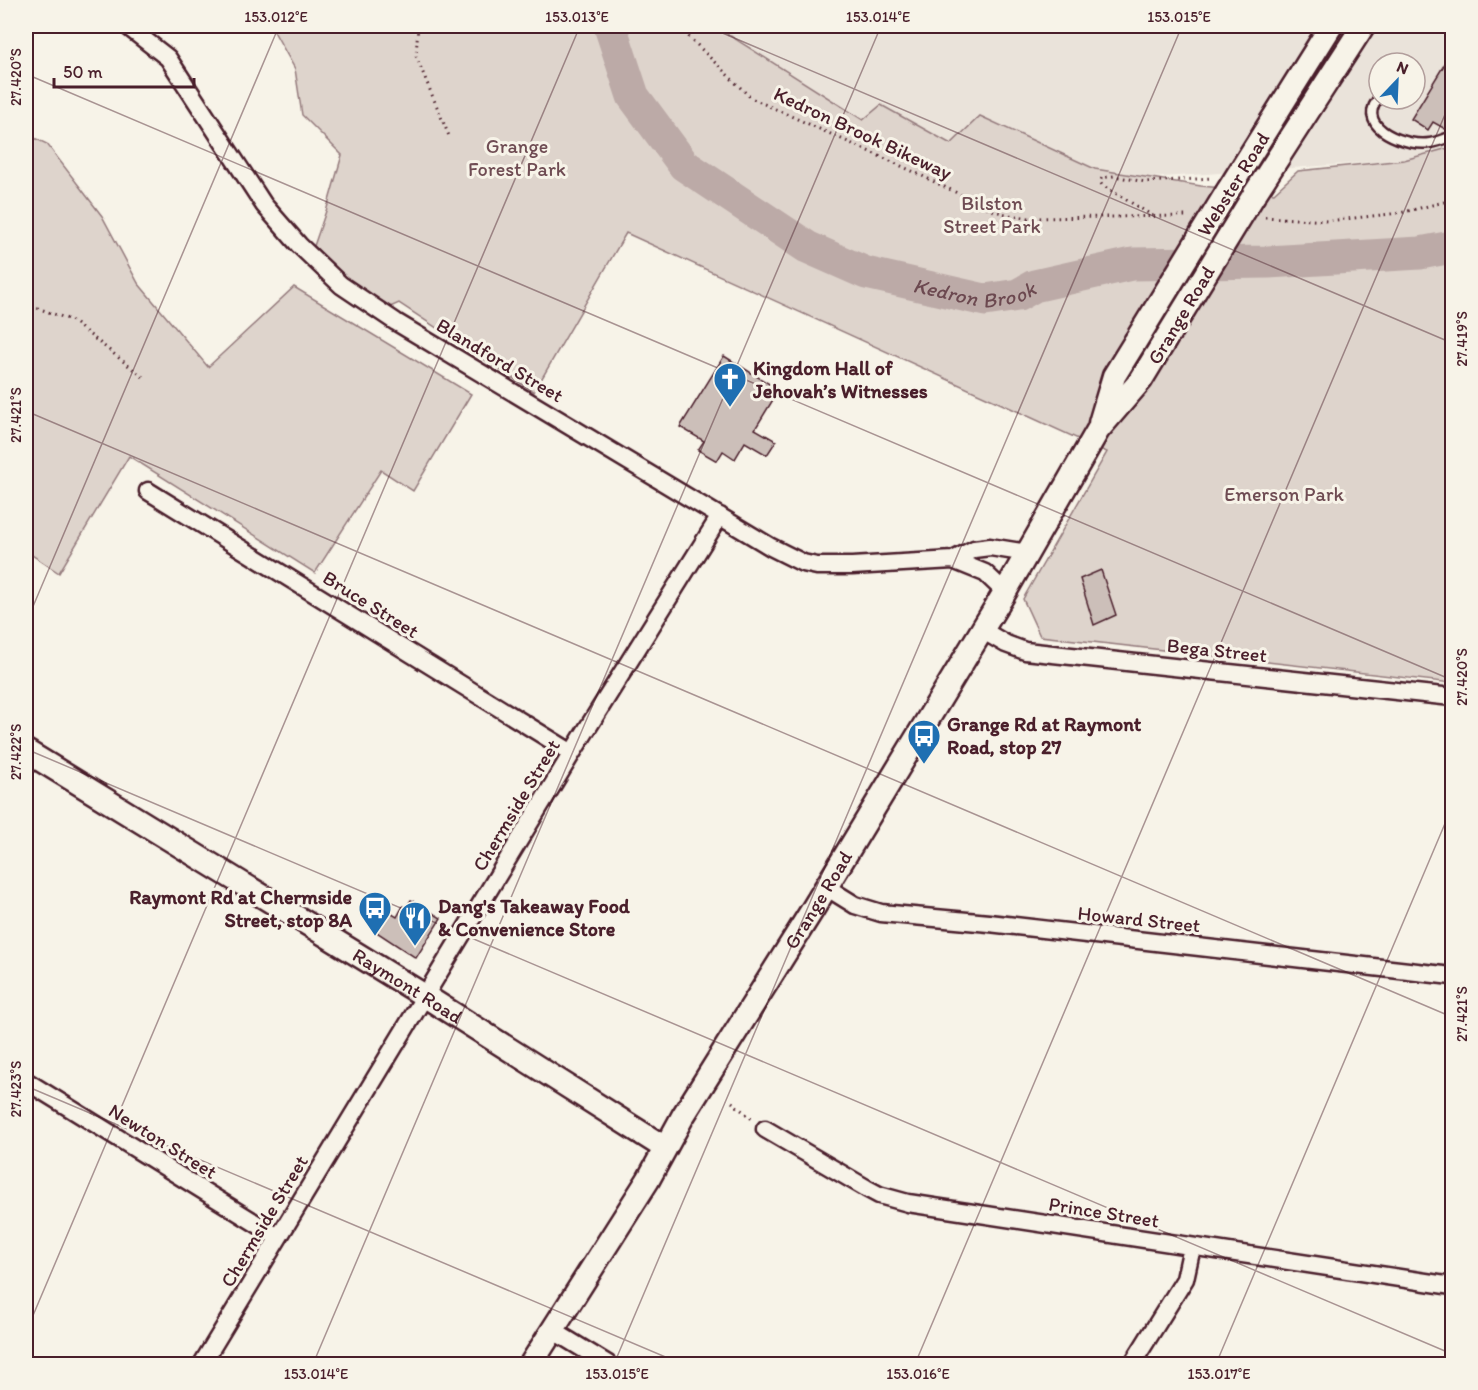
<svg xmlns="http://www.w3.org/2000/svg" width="1478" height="1390" font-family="Itim,sans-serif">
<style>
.built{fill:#eae3da;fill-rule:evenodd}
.green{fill:#ded4cc;stroke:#947a7c;stroke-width:1.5}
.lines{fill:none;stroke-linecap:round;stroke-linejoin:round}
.river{stroke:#bcaaa7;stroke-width:33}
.building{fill:#ccbfb9;stroke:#4a1f2b;stroke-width:1.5}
.lane-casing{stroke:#4a1f2b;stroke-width:13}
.street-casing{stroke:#4a1f2b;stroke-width:21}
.secondary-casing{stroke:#4a1f2b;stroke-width:27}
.path{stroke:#4a1f2b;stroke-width:3;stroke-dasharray:1.5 4.5;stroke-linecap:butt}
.lane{stroke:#f7f3e8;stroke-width:8}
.street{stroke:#f7f3e8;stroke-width:16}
.secondary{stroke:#f7f3e8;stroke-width:22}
.secondary-bridge-casing{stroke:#4a1f2b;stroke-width:27;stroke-linecap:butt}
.secondary-bridge{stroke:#f7f3e8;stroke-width:22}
.ticks{fill:none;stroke:#4a1f2b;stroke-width:1.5;stroke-opacity:0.45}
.labels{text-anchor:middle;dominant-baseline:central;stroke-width:6;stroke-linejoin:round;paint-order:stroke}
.street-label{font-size:20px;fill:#4a1f2b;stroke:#f7f3e8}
.park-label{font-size:20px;fill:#6f4c53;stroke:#f7f3e8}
.poi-label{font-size:20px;font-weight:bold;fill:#4a1f2b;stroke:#f7f3e8;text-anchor:start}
.water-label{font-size:21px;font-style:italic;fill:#6c4950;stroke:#f7f3e8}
.neatline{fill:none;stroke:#4a1f2b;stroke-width:2}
.ticks-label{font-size:15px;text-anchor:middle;fill:#4a1f2b}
</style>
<rect width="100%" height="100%" fill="#f7f3e8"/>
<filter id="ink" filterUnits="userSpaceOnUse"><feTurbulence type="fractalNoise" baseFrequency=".0167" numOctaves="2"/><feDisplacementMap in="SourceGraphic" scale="12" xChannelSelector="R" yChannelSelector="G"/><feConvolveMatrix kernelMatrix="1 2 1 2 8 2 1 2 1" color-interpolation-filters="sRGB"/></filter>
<g filter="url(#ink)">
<!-- built -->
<path class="built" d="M715,26H1452V147L1404,160L1149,178L1095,169L980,116L951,144L881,105L863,120ZM1379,63H1415V99H1379Z"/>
<!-- green -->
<path class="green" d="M271,26H715L863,120L881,105L951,144L980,116L1095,169L1201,186L1274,193L1298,171L1404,160L1452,147V683L1040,636L1023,599L1107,452L626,233L534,392L399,303L388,308L350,282L314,246L327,208L342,155L302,115L295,69Z
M26,134L47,144L102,216L138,283L208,367L294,287L471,394L413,491L381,470L315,573L129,456L59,573L26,551Z"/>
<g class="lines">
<!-- river -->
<path class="river" id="s1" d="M610,26L633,96L684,165L807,247L866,273L985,300L1018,295L1034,286L1132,264L1268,262L1420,253L1452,247"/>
</g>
<!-- building -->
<path class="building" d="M1452,52V120L1447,130L1433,122L1428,130L1411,119Z
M724,356L779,390L755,429L776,441L767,455L745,442L735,459L723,451L717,461L698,450L704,441L680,427Z
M1101,570L1116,615L1094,625L1080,579Z
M411,900L441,918L416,958L372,929L374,924L370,922L380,907L397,917L403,906L406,908Z"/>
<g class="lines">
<!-- lane casing -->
<g class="lane-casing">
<path id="lane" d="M1381,99L1377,100C1356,129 1408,147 1430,143C1437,142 1445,139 1452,136"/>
</g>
<!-- street casing -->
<g class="street-casing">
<path id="street" d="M127,26L168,58L264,205L299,245L341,285L396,322L771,547L803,563L817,566H852L953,560L974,549L990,547L1028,553
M148,491L572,753
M953,560L985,573L1005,592
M982,630L1006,644L1025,651L1452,697
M826,887L855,905L881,913L989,923L1452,976
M26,1081L278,1237
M765,1129L866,1188L879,1195L908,1203L1452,1286
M552,1330L608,1364
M202,1364L572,753L720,516
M1132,1364L1185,1279L1192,1247"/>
</g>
<!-- secondary casing -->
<g class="secondary-casing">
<g id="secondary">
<path d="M1227,192L1331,26"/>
<path d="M1254,195L1363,26"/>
<path d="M1100,423L1114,376L1135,342"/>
<path id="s2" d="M26,751L425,996L665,1148"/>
<path id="s3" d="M531,1364L648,1180L683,1116L811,912L1005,592L1098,430L1141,380L1164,342"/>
</g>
</g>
<!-- path -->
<path class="path" d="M418,26L416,56L449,136
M683,26L687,35L751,98L910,170L994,211L1010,215L1030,218L1189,216
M1153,216L1102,185L1100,182L1102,178L1114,176L1145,182L1213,178
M1265,217L1327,221L1400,213L1452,200
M26,304L71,320L143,377
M732,1102L752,1119"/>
<!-- lane -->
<use href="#lane" class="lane"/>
<!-- street -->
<use href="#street" class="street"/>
<!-- secondary -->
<use href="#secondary" class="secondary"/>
<!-- secondary-bridge casing -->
<g class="secondary-bridge-casing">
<path id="secondary-bridge" d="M1135,342L1227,192
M1164,342L1254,195"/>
</g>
<!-- secondary-bridge -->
<use href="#secondary-bridge" class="secondary-bridge"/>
</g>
</g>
<!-- ticks -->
<path class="ticks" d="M706,26L1452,343M26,74L1452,680M26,411L1452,1017M26,623L279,26M26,749L1452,1354M26,1086L682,1364M26,1332L580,26M313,1364L881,26M614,1364L1182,26M915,1364L1452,98M1216,1364L1452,807"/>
<!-- icons -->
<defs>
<g id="church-pin" transform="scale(1.725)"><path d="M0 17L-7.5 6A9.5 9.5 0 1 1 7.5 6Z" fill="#1f6fb2" stroke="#f7f3e8"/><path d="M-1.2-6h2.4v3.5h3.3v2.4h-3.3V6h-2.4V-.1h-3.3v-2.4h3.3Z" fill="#fff"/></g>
<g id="bus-pin" transform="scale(1.725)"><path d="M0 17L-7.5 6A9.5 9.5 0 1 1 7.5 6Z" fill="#1f6fb2" stroke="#f7f3e8"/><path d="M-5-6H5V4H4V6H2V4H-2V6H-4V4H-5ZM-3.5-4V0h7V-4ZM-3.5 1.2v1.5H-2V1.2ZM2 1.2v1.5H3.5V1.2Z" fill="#fff"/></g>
<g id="restaurant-pin" transform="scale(1.725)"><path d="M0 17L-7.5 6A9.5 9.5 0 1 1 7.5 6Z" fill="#1f6fb2" stroke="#f7f3e8"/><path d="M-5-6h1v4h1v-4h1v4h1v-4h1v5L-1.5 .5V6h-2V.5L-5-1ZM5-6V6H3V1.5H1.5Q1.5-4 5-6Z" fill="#fff"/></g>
</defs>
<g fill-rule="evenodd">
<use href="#church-pin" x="730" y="379"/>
<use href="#bus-pin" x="924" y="736"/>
<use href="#bus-pin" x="375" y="908"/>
<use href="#restaurant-pin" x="415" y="918"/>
</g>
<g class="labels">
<!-- street labels -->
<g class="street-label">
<text transform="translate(863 133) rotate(25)">Kedron Brook Bikeway</text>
<text transform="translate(1233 184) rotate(-58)">Webster Road</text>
<text transform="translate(1181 315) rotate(-59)">Grange Road</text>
<text transform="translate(500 360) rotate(31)">Blandford Street</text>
<text transform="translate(371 604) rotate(32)">Bruce Street</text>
<text transform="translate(1217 650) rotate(6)">Bega Street</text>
<text transform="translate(516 805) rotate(-59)">Chermside Street</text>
<text stroke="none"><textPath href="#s3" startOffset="546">Grange Road</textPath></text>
<text transform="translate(1139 919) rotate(6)">Howard Street</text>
<text stroke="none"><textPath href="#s2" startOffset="448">Raymont Road</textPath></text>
<text transform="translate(163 1141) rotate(32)">Newton Street</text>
<text transform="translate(1104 1212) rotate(9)">Prince Street</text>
<text transform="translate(264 1221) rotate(-59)">Chermside Street</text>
</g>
<!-- park labels -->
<g class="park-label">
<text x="517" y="146">Grange<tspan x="517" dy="23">Forest Park</tspan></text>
<text x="992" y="203">Bilston<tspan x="992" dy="23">Street Park</tspan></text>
<text x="1284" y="494">Emerson Park</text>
</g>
<!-- poi labels -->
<g class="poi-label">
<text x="753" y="368">Kingdom Hall of<tspan x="753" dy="23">Jehovah’s Witnesses</tspan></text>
<text x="947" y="724">Grange Rd at Raymont<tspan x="947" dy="23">Road, stop 27</tspan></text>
<text x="352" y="897" text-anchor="end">Raymont Rd at Chermside<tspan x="352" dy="23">Street, stop 8A</tspan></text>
<text x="438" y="906">Dang's Takeaway Food<tspan x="438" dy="23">&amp; Convenience Store</tspan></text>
</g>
<!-- water labels -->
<g class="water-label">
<text stroke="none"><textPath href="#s1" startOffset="483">Kedron Brook</textPath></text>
</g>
</g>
<!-- margin -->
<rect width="1478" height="1390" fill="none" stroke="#f7f3e8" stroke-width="66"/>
<!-- north arrow -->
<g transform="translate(1397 81) rotate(23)"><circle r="28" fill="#f7f3e8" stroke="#b29e9c" stroke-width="1.5"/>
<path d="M0-4.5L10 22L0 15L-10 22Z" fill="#1f6fb2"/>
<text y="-9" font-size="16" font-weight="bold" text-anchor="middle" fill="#4a1f2b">N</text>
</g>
<!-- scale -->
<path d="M54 78v9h140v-9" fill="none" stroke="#4a1f2b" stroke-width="3"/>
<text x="63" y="78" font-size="18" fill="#4a1f2b" stroke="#f7f3e8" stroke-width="4.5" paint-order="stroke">50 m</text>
<rect x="33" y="33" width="1412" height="1324" class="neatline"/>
<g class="ticks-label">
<text x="276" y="22">153.012°E</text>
<text x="577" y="22">153.013°E</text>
<text x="878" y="22">153.014°E</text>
<text x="1179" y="22">153.015°E</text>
<text transform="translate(16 77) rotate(-90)" y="5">27.420°S</text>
<text transform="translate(1462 339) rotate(-90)" y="5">27.419°S</text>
<text transform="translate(16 415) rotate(-90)" y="5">27.421°S</text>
<text transform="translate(1462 677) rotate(-90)" y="5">27.420°S</text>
<text transform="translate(16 752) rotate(-90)" y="5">27.422°S</text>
<text transform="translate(1462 1014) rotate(-90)" y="5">27.421°S</text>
<text transform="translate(16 1089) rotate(-90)" y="5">27.423°S</text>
<text x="316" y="1379">153.014°E</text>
<text x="617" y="1379">153.015°E</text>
<text x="918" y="1379">153.016°E</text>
<text x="1219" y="1379">153.017°E</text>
</g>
</svg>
